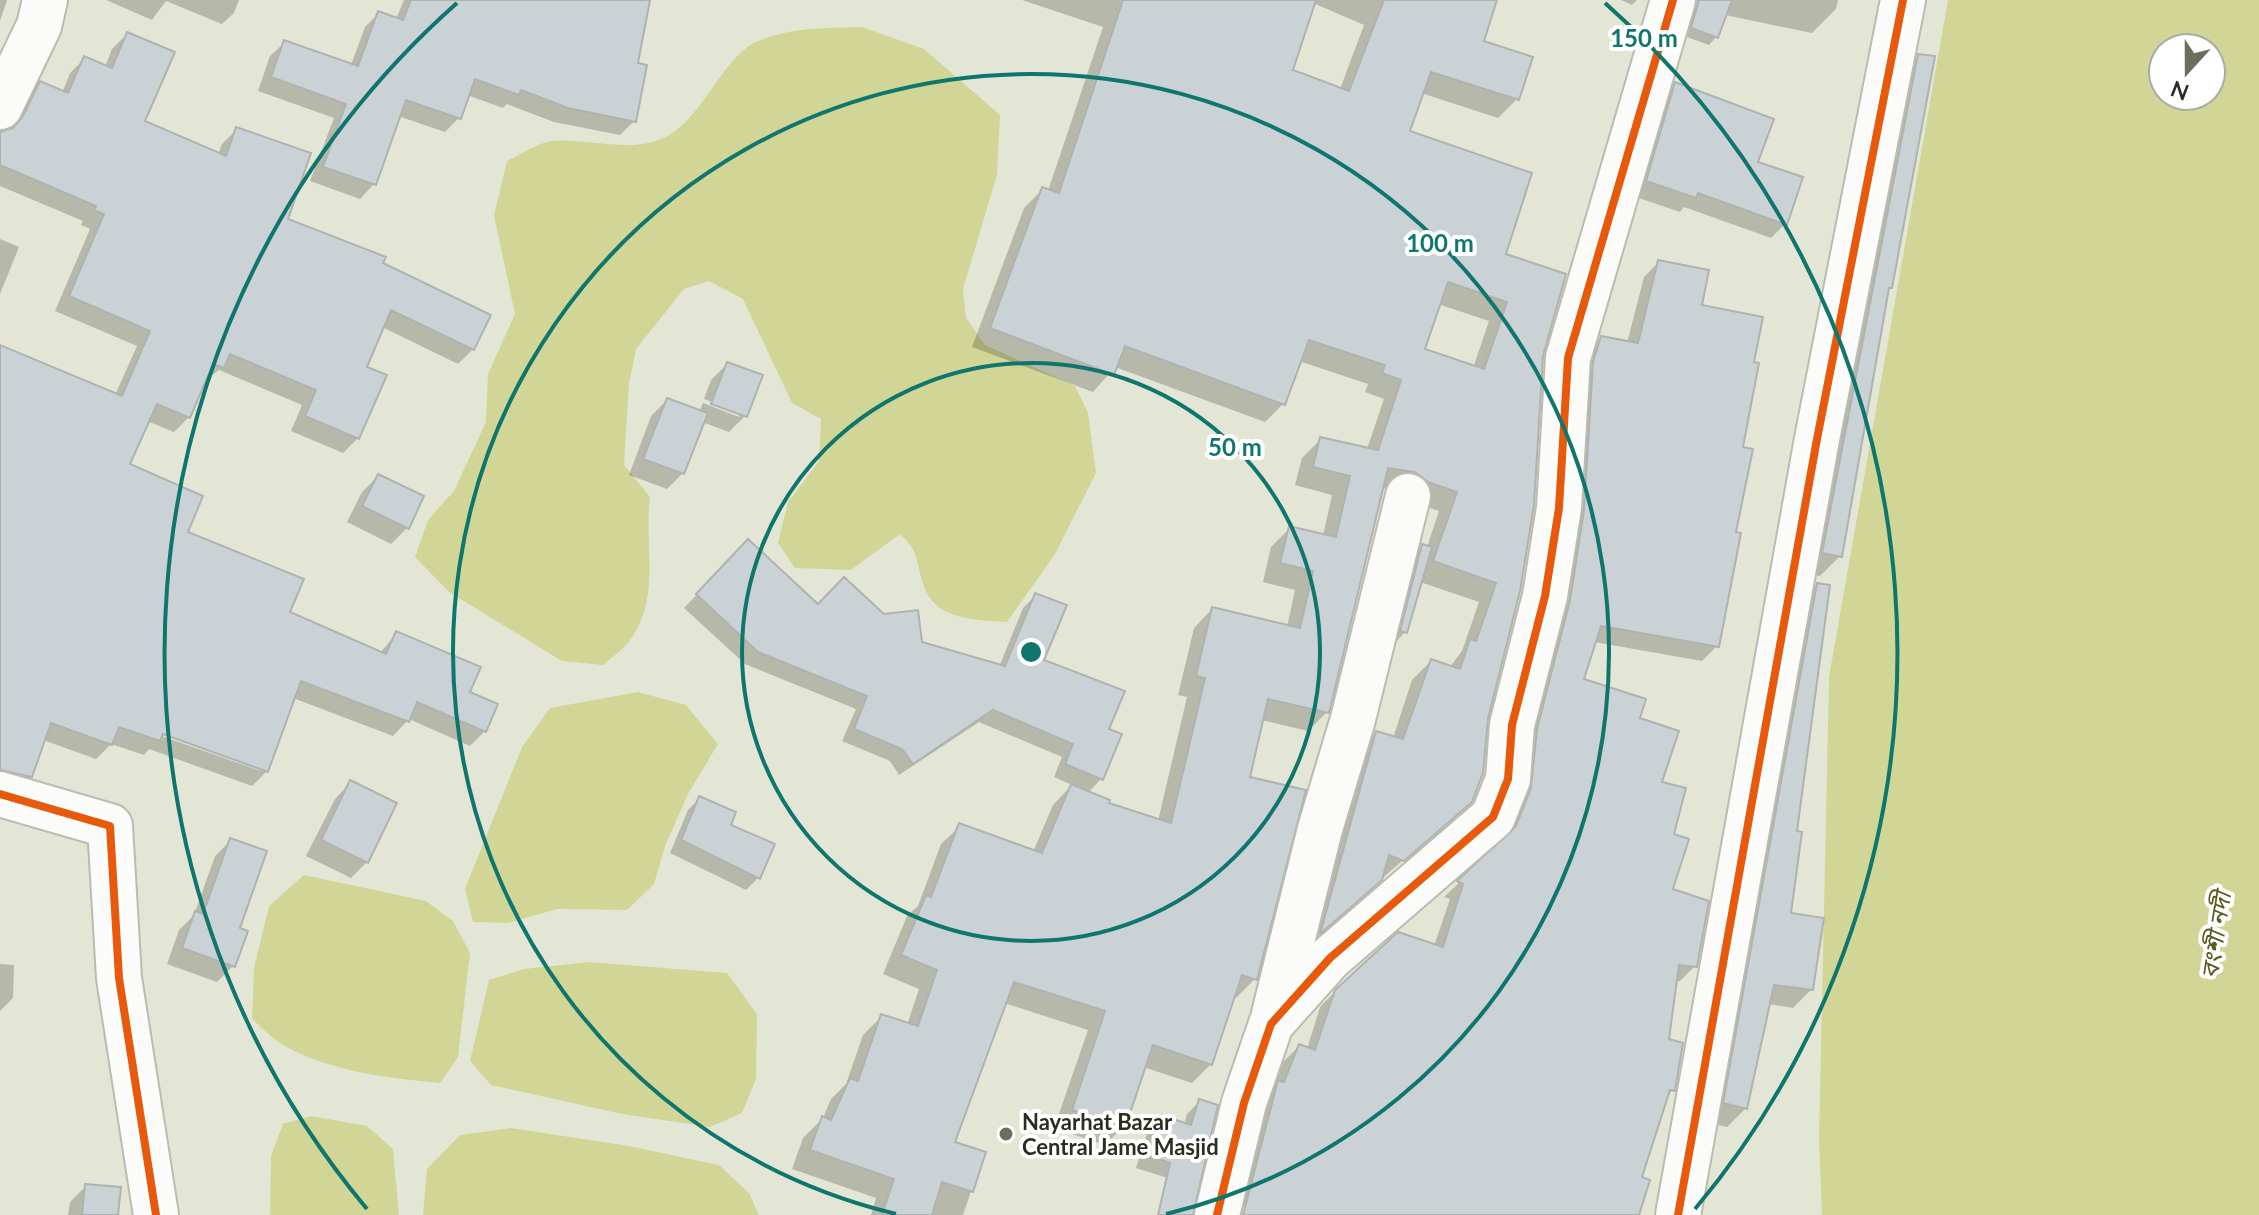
<svg xmlns="http://www.w3.org/2000/svg" width="2259" height="1215" font-family="Lato,'Noto Sans Bengali',sans-serif">
<style>
.water{fill:#d1d696;fill-rule:evenodd}
.shadow{fill:#0003;fill-rule:evenodd}
.building{fill:#cad2d5;stroke:#afb3b0;stroke-width:2;fill-rule:evenodd}
.lines{fill:none;stroke-linecap:round;stroke-linejoin:round}
.minor-casing{stroke:#bbbcaf;stroke-width:48}
.tertiary-casing{stroke:#bbbcaf;stroke-width:48}
.minor{stroke:#fbfbf9;stroke-width:44}
.tertiary{stroke:#fbfbf9;stroke-width:44}
.cycleway-casing{stroke:#fff;stroke-width:13}
.cycleway{stroke:#e8590c;stroke-width:8}
.ring{fill:none;stroke:#0f766e;stroke-width:4}
.poi-dot{fill:#6c6e60;stroke:#fff;stroke-width:3}
.labels{text-anchor:middle;dominant-baseline:central;stroke-width:8;stroke-linejoin:round;paint-order:stroke}
.poi-label{font-size:22px;font-weight:bold;fill:#2c2d21;stroke:#fff;text-anchor:start}
.water-label{font-size:24px;font-style:italic;fill:#565a1c;stroke:#fff}
.centre{fill:#0f766e;stroke:#fff;stroke-width:4}
.ring-label{font-size:24px;text-anchor:middle;font-weight:bold;fill:#0f766e;stroke:#fff;stroke-width:8;stroke-linejoin:round;paint-order:stroke}
</style>
<rect width="100%" height="100%" fill="#e4e6d5"/>
<!-- water -->
<path class="water" d="M1948,0H2259V1215H1822L1819,1141L1829,677ZM2163,48H2211V96H2163Z
M862,27L924,49L1000,115L997,175L963,289L966,318L985,345L1075,386L1088,413L1096,473L1055,554L1007,622C978,620 938,621 925,589C915,564 922,554 900,534L851,570L795,568L778,543L788,502L819,461L821,419L792,403L743,299L709,281L684,289L636,349L629,384L624,465L650,497C644,545 661,596 631,639C624,649 612,657 603,665L562,661L449,592L415,557L428,520L454,491L486,422L488,374L515,314L494,215L507,161C520,155 537,143 552,141C586,138 629,153 661,139C701,123 720,61 754,43C786,27 828,28 862,27Z
M638,692L686,705L718,744L688,794L665,846L654,884L627,910L557,909L508,923L473,922L465,889L522,747L550,708Z
M304,875L426,901L453,921L470,953L458,1057L440,1083C389,1078 331,1072 285,1046C273,1040 262,1028 252,1019L254,968L269,906Z
M589,962L727,973L757,1014L756,1079L742,1113L710,1127L622,1114L491,1085L470,1061L489,980L524,969Z
M311,1116L367,1126L393,1149L399,1215H270L271,1156L283,1124Z
M511,1128L629,1146L719,1165L749,1193L759,1215H423L427,1169L460,1135Z"/>
<!-- shadow -->
<path class="shadow" d="M0,0H7L0,21Z
M106,0H239L234,13L222,24L166,1L152,20Z
M404,0H648L635,65L634,121L620,135L554,122L507,104L503,108L467,95L459,118L445,132L398,116L374,184L360,199L310,181L334,118L258,91L270,56L285,42L351,65L365,27L379,13L396,19Z
M1022,0H1495L1481,42L1517,99L1498,118L1421,93L1407,132L1504,255L1541,356L1470,801L1303,948L1357,752L1376,733L1393,738L1412,680L1431,661L1450,667L1462,651L1479,602L1420,582L1405,632L1390,648L1407,562L1423,546L1427,547L1439,511L1409,500L1395,490L1381,488L1327,712L1308,731L1261,720L1247,779L1255,979L1236,998L1233,997L1211,1064L1192,1083L1143,1067L1124,1126L1105,1145L1054,1128L1088,1030L1004,1003L953,1143L984,1153L963,1215H871L876,1198L792,1169L803,1138L823,1118L831,1099L846,1084L863,1035L882,1016L907,1025L919,989L883,974L907,916L918,906L941,844L960,826L1033,852L1053,805L1072,785L1054,777L1062,757L979,722L899,775L890,761L842,741L856,709L745,664L684,608L735,554L818,607L883,616L920,644L999,667L1023,608L1036,595L1042,662L1107,730L1101,779L1088,793L1106,804L1158,821L1187,697L1178,695L1194,628L1212,609L1287,627L1295,590L1263,582L1271,547L1290,528L1323,536L1332,495L1295,485L1302,458L1321,439L1367,449L1384,399L1365,392L1368,384L1299,361L1283,404L1265,422L1115,367L1093,392L972,347L1024,208L1043,189L1048,191L1103,27ZM1313,3L1364,25L1340,89L1291,71ZM1438,304L1489,321L1473,368L1423,350Z
M1621,0H1637L1632,5Z
M1696,0H1838L1836,9L1812,33L1725,15L1716,37L1709,45L1684,36Z
M127,34L142,122L218,155L222,144L237,129L286,221L381,264L473,349L458,364L382,327L364,368L358,438L343,453L291,431L302,405L219,370L204,381L189,417L174,432L147,421L127,465L185,533L288,613L380,653L397,633L467,693L485,731L470,746L409,719L393,736L293,698L267,771L252,786L149,749L144,755L111,744L96,759L43,740L31,776L16,791L0,787V345L115,395L137,346L55,311L90,229L81,225L83,221L0,186V151L26,99L41,84L62,93L70,73L85,58L105,67L112,49ZM154,729L261,767V771L153,733Z
M1919,56L1891,287L1887,291L1840,556L1820,576L1803,573L1899,76Z
M1676,84L1756,163L1785,224L1771,238L1684,207L1680,212L1633,196L1661,98Z
M0,239L19,247L0,294Z
M1659,262L1752,363L1734,533L1717,646L1702,661L1594,642L1582,681L1637,719L1660,783L1672,836L1670,890L1695,966L1680,981H1675L1667,1041L1673,1090L1666,1097L1640,1178L1637,1215H1271L1235,1203L1264,1097L1274,1087L1284,1061L1299,1046L1307,1049L1320,1007L1349,977L1434,946L1450,899L1444,897L1502,842L1517,804L1586,353L1601,338L1627,343L1644,277Z
M727,364L745,416L729,432L702,422L683,473L667,489L629,475L651,416L667,400L699,412L703,403L739,417V412L704,399L711,380Z
M378,476L407,528L391,544L347,522L362,492Z
M1817,585L1789,914L1812,989L1793,1008L1768,1004L1746,1108L1727,1127L1706,1122L1798,604Z
M350,783L367,862L351,878L306,856L335,799Z
M700,798L758,878L746,890L670,853L688,810Z
M231,840L237,929L233,966L217,982L167,964L179,930L194,915L215,856Z
M0,964L14,965L13,998L0,1011Z
M1200,1101L1187,1184L1136,1168L1148,1130L1161,1117L1184,1125L1187,1114Z
M86,1186L116,1215H68L70,1202Z"/>
<!-- building -->
<path class="building" d="M411,0H650L638,63L647,65L636,122L568,108L521,90L519,95L475,79L461,119L406,100L376,185L323,167L346,104L271,77L284,40L358,66L378,11L403,20Z
M1123,0H1316L1293,70L1349,91L1384,0H1497L1484,41L1533,57L1519,100L1431,72L1410,131L1532,173L1506,254L1566,274L1543,356L1534,505L1520,591L1488,719L1483,773L1472,802L1404,861L1389,855L1382,880L1320,934L1376,731L1403,739L1431,659L1460,669L1470,639L1476,641L1496,583L1433,561L1457,492L1428,482L1415,472L1388,468L1329,713L1268,699L1250,777L1306,790L1257,980L1242,975L1212,1065L1153,1045L1125,1128L1072,1110L1105,1011L1014,982L955,1142L986,1152L973,1192L942,1182L932,1215H882L894,1179L810,1150L822,1116L831,1120L850,1078L858,1081L881,1014L918,1026L937,970L901,955L926,895L931,897L959,823L1042,853L1071,784L1110,800L1109,803L1171,823L1205,678L1196,676L1212,607L1300,628L1313,571L1280,563L1289,526L1336,537L1350,476L1313,467L1320,437L1378,450L1401,380L1382,373L1385,365L1309,340L1285,405L1125,346L1114,375L990,328L1042,187L1059,193ZM1448,282L1507,302L1484,369L1425,349Z
M1699,0H1732L1718,38L1691,28Z
M127,32L175,52L145,121L226,156L236,127L311,153L288,219L386,257L383,263L491,315L474,350L391,310L367,367L387,375L359,439L305,416L316,390L230,354L224,368L213,364L190,418L157,404L130,464L203,496L188,532L304,579L290,612L386,654L396,631L481,667L470,692L498,704L486,732L417,702L409,722L301,681L268,772L163,734L160,741L119,727L112,745L51,723L32,777L0,770V345L122,396L150,331L69,296L104,214L94,210L96,206L0,165V132L13,128L22,118L40,81L68,93L84,56L112,68Z
M1918,54L1935,56L1892,288H1889L1842,557L1822,553Z
M1675,82L1774,119L1758,162L1803,177L1787,225L1698,193L1696,198L1646,181Z
M1658,260L1709,270L1702,305L1763,317L1754,362L1759,363L1743,447L1753,449L1736,532L1741,533L1719,647L1601,626L1584,679L1646,699L1640,718L1679,731L1662,782L1686,788L1674,834L1689,839L1673,889L1709,901L1697,967L1679,965L1669,1039L1683,1043L1675,1091L1670,1090L1642,1177L1650,1180L1639,1215H1243L1278,1080L1284,1082L1299,1044L1315,1050L1335,990L1398,932L1443,947L1463,884L1457,881L1516,826L1531,788L1537,729L1570,600L1584,510L1593,362L1601,336L1638,343Z
M727,362L763,375L747,417L711,404Z
M667,398L708,413L684,474L643,459Z
M378,474L424,496L409,529L362,506Z
M748,539L818,604L844,577L884,614L918,610L922,642L1005,666L1035,593L1067,605L1044,660L1125,691L1109,729L1122,734L1103,780L1065,764L1073,744L993,710L913,764L902,749L854,729L867,696L758,652L696,594Z
M1422,544L1432,547L1407,633L1400,631Z
M1817,583L1830,585L1797,831L1802,832L1791,913L1824,918L1813,990L1774,985L1747,1109L1723,1103Z
M350,780L397,803L368,863L321,840Z
M699,796L736,812L731,825L775,844L760,879L681,840Z
M230,838L267,851L240,928L248,931L235,967L182,948L195,911L203,914Z
M1199,1099L1218,1105L1193,1215H1158L1170,1163L1148,1155L1161,1115L1191,1125Z
M85,1184L121,1187L118,1215H82Z"/>
<g class="lines">
<!-- minor casing -->
<g class="minor-casing">
<path id="minor" d="M0,107L39,26L45,0
M0,794L110,826L119,978L156,1215
M1274,1014L1320,829L1353,719L1408,496
M1217,1215L1244,1103L1271,1024L1330,958L1493,817L1508,779L1512,725L1545,596L1559,508L1568,358L1673,0"/>
</g>
<!-- tertiary casing -->
<g class="tertiary-casing">
<path id="tertiary" d="M1678,1215L1817,439L1903,0"/>
</g>
<!-- minor -->
<use href="#minor" class="minor"/>
<!-- tertiary -->
<use href="#tertiary" class="tertiary"/>
<!-- cycleway casing -->
<g class="cycleway-casing">
<path id="cycleway" d="M0,794L110,826L119,978L156,1215
M1217,1215L1244,1103L1271,1024L1330,958L1493,817L1508,779L1512,725L1545,596L1559,508L1568,358L1673,0
M1678,1215L1817,439L1903,0"/>
</g>
<!-- cycleway -->
<use href="#cycleway" class="cycleway"/>
</g>
<!-- distance rings -->
<g class="ring">
<circle cx="1031" cy="652" r="289"/>
<path d="M896 1214A578 578 0 1 1 1166 1214"/>
<path d="M367 1209A867 867 0 0 1 457 3M1605 3A867 867 0 0 1 1695 1209"/>
</g>
<!-- markers -->
<circle class="poi-dot" cx="1006" cy="1134" r="8"/>
<g class="labels">
<!-- poi labels -->
<g class="poi-label">
<text x="1022" y="1121">Nayarhat Bazar<tspan x="1022" dy="25">Central Jame Masjid</tspan></text>
</g>
<!-- water labels -->
<g class="water-label">
<text transform="translate(2215 935) rotate(-81)">বংশী নদী</text>
</g>
</g>
<circle cx="1031" cy="652" r="12" class="centre"/>
<g class="ring-label">
<text x="1644" y="47">150 m</text>
<text x="1440" y="252">100 m</text>
<text x="1235" y="456">50 m</text>
</g>
<!-- north arrow -->
<g transform="translate(2187 72) rotate(201)"><circle r="38" fill="#ffffff" stroke="#ababa6" stroke-width="2"/>
<path d="M0-6L14 30L0 20L-14 30Z" fill="#6c6e60"/>
<text y="-12" font-size="22" font-weight="bold" text-anchor="middle" fill="#2c2d21">N</text>
</g>
</svg>
